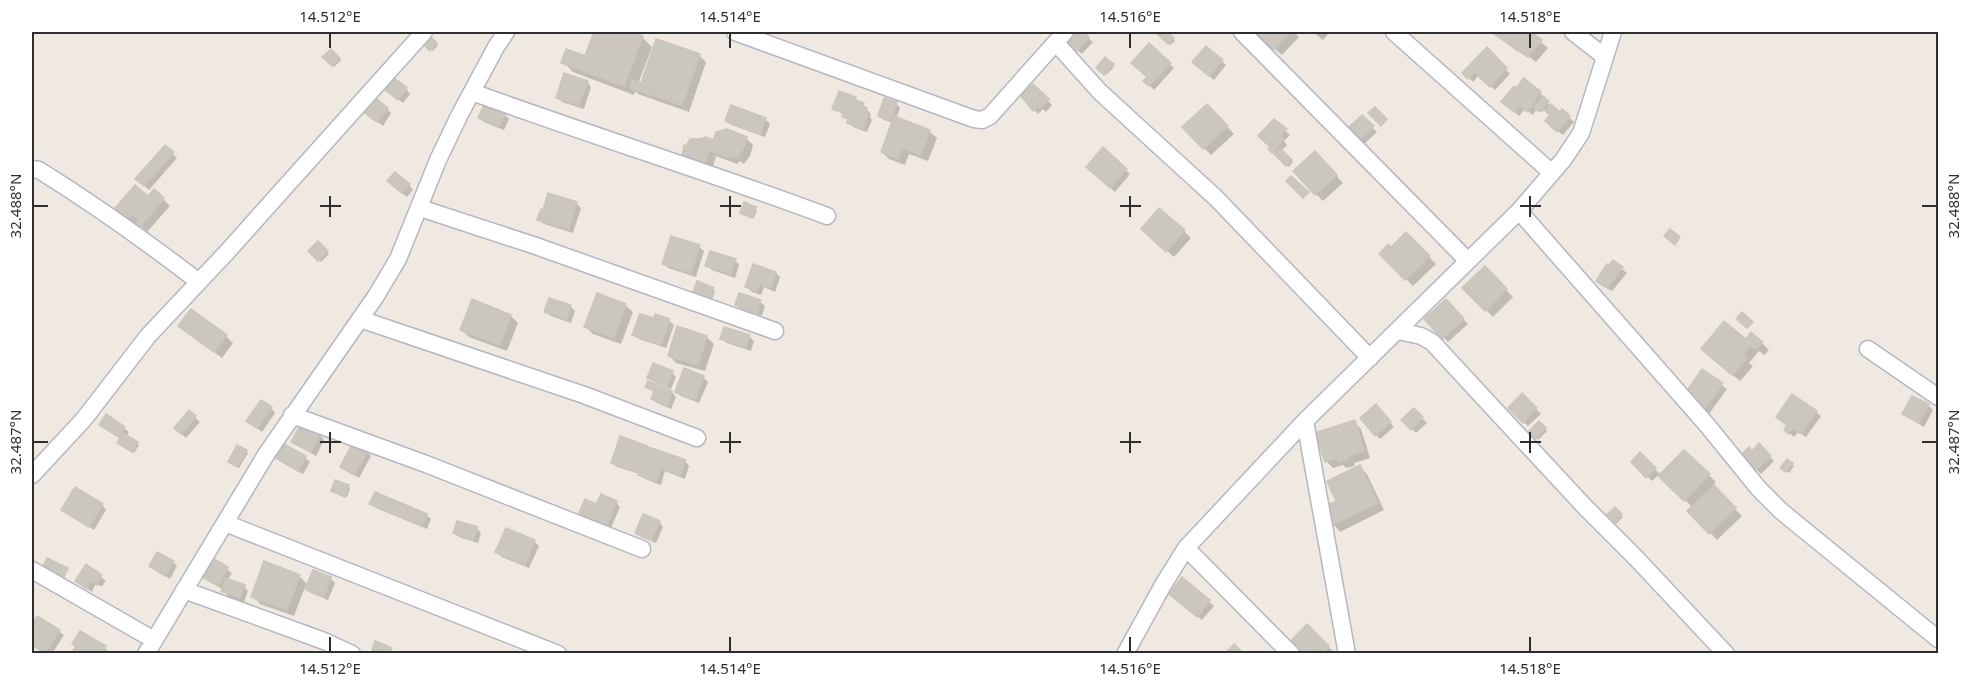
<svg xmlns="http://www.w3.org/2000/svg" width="1970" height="685" font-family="'Noto Sans',sans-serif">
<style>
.shadow{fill:#0003}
.building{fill:#cbc7bf;stroke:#cbc5ba;stroke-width:1.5}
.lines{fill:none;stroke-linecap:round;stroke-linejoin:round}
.minor-casing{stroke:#b4b7c1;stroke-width:19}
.minor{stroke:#fff;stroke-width:16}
.ticks{fill:none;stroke:#2e2e2e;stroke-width:2}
.neatline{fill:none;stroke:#2e2e2e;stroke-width:2}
.ticks-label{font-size:15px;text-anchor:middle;fill:#2e2e2e}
</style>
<rect width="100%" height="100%" fill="#efe9e1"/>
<!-- shadow -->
<path class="shadow" d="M596,32H627L642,37L652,47L638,84L642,85L699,55L706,62L689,112L638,94L635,91L634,95L573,72L563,62L586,58Z
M1072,32H1081L1093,42L1082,54L1070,44Z
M1157,32H1165L1175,41L1170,45Z
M1256,32H1294L1299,37L1282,55Z
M1313,32H1330L1323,40Z
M1492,32H1529L1548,48L1536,62L1519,49L1518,52Z
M429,37L438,45L433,51L424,43Z
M1149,45L1174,68L1154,90L1145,81L1149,77Z
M1487,50L1510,74L1495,90L1479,75L1473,82L1464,73Z
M331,51L341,60L334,67L325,57Z
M1105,59L1114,67L1106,75L1098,68Z
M1222,61L1226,65L1214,80L1198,66Z
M587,82L591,87L584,109L562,102L558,97Z
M1033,86L1052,105L1046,112L1043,109L1038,114L1034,110Z
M406,89L410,94L403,103L390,93Z
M1540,93L1549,104L1560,114L1562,111L1574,122L1563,135L1551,126L1552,115L1545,109L1542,112L1537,108L1533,115L1525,109L1519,116L1508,106Z
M855,98L871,114L870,117L872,120L867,132L853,127L844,115L834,108Z
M896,103L900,108L896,119L929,131L937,138L928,161L909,154L905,165L889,159L882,152L893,123L884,120L879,116Z
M1207,106L1234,134L1211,155L1204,148Z
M387,109L391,113L383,126L369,115Z
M504,114L509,119L504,130L484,122L480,117Z
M1362,117L1377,132L1364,144L1350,129Z
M765,119L770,124L765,137L732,125L727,121Z
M1274,121L1290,135L1284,141L1287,145L1281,151L1293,162L1289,167L1270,149L1272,147Z
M746,138L753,145L750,156L744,164L740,161L737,164L716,156L712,170L691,162L684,155L714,143Z
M165,147L177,158L149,190L137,179Z
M1103,150L1130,174L1115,192L1088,167Z
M1322,160L1343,183L1323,201L1316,194Z
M393,185H409L413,190L407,197Z
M148,198L163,199L170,206L147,232L137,222L135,225L124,215Z
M576,203L581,208L573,233L544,224L539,220Z
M745,204L757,210L754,218L743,214Z
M1184,231L1191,238L1174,257L1150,236Z
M1406,234L1436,264L1413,286L1381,254L1391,249Z
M318,243L329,254L321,262L310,251Z
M699,247L704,251L696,277L668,268L664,263Z
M735,260L739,265L735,278L712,270L707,266Z
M1613,262L1627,273L1612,291L1602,285Z
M1485,268L1513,297L1493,317L1464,288Z
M776,273L780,277L775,292L764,287L761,295L752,292L747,287Z
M698,283L715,291L712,300L695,292Z
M740,295L760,302L765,306L762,316L741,309L736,305Z
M1446,301L1468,324L1448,342L1426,319Z
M625,305L633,312L621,344L593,334L586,327Z
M570,306L575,311L571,323L551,316L546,312Z
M511,316L518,323L507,351L469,337L462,330Z
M655,320L669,321L674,325L666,348L639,339L634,334Z
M180,326L226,336L233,343L222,358Z
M749,336L754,341L751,351L727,343L722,339Z
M706,337L714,344L705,371L676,363L669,355Z
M1746,341L1762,343L1769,350L1764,355L1759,351L1749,363L1753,366L1740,381L1710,356Z
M1703,371L1727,389L1709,414L1690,400Z
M672,373L676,377L671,389L654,382L649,377Z
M703,377L708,382L699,403L681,396L677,393Z
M649,383L672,392L676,397L671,409L657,403L652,399L655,393L647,387Z
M1522,396L1541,414L1528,426L1510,408Z
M1913,398L1929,406L1933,410L1924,427L1909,418L1904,414Z
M271,408L275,413L262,432L248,421Z
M1414,410L1427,423L1416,433L1403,420Z
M1380,411L1394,427L1380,439L1376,435Z
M189,412L200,422L186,438L176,428Z
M1816,412L1821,416L1806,437L1798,432L1794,437L1786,430Z
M1354,422L1361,429L1370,458L1354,463L1355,466L1346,468L1343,465L1333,468L1326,461Z
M1539,423L1547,431L1538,440L1530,432Z
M302,426L320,435L324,440L316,456L298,446L293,442Z
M124,428L129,432L126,437L139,445L134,453L120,444L121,439L106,429Z
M1759,445L1774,461L1761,474L1743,455L1752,453Z
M646,447L648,449L685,461L689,466L685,479L665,471L661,485L645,479L640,474L617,467L613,462Z
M246,451L248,453L239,468L231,463Z
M367,452L371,456L359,478L342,467Z
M1684,452L1716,482L1712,486L1742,516L1717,540L1689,511L1693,508L1659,474L1652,481L1633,462L1640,454L1661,475Z
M276,457L305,458L310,462L303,474L280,461Z
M1787,461L1794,466L1789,473L1782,468Z
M1360,467L1367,474L1384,510L1340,532L1333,524L1338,501Z
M336,482L350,488L347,497L333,491Z
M616,502L620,507L611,528L585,517L581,513L597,506Z
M371,504L426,515L431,519L427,529L376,508Z
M102,505L106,510L94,530L63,509Z
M1615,509L1623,517L1616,524L1608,516Z
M659,522L663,527L656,543L641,537L636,533Z
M477,529L481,533L478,543L459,537L455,533Z
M534,541L539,546L529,568L502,557L497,552Z
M210,558L232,573L227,581L244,586L248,591L244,602L228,596L224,590L200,575Z
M173,562L177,566L170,579L151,566Z
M86,566L106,581L102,586L95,585L92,592L77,581Z
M314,572L331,579L335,583L328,600L311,593L305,587L294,616L260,604L253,596L299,576L308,585Z
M1182,579L1214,606L1202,620L1175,598Z
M38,618L64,635L52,654H45L32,646V628Z
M1307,627L1333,651L1330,654H1298Z
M105,648L109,652L108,654H72Z"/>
<!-- building -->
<path class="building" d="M594,32H631L643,36L624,86L561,63L566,49L585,56Z
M1070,32H1083L1089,37L1077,51L1064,40Z
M1155,32H1167L1174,38L1168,44Z
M1255,32H1291L1274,50Z
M1491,32H1531L1542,40L1528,57Z
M429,35L437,43L430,51L422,43Z
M656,39L700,54L682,105L630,88L632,80L641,83Z
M1149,43L1171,63L1149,86L1143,81L1147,77L1131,63Z
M1206,46L1223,60L1209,76L1192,62Z
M1487,47L1507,68L1490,87L1474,72L1468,79L1462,73Z
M331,49L340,58L332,66L322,57Z
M1105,57L1114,64L1104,75L1096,68Z
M564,73L588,81L579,105L556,98Z
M393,77L407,88L398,100L384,89Z
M1524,78L1541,92L1527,112L1520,106L1514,112L1501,102L1514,86L1516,88Z
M1033,84L1049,99L1040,108L1038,106L1033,111L1021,96Z
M839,91L856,97L855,100L864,103L863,106L867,108L866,113L868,114L863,129L847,123L848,119L842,117L843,113L832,109Z
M373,96L388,108L377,122L362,111Z
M1543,96L1549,101L1539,112L1534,107Z
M884,98L897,102L890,121L878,116Z
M1207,104L1228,126L1203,149L1182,127Z
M1551,104L1560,112L1562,109L1570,116L1557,132L1545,121L1550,115L1545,111Z
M484,105L505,113L500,126L478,118Z
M731,105L766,118L760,134L725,121Z
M1375,107L1387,119L1381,126L1368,113Z
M1362,115L1374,126L1359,141L1347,129Z
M894,116L930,130L921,155L902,148L898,159L881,152Z
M1274,119L1287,129L1280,136L1284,139L1272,153L1268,149L1270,147L1258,136Z
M727,129L747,137L743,149L737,158L732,155L730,158L709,150L705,164L682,155L684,145L686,146L690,139H699L706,137L713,140L716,132Z
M165,145L174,152L144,186L135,179Z
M1103,147L1127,169L1110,188L1086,167Z
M1280,148L1292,160L1286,166L1274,154Z
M1315,151L1337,175L1315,195L1293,171Z
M395,172L410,184L402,193L387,181Z
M1291,176L1309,192L1303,198L1286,181Z
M135,185L148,196L154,189L164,198L140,227L136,223L139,220L131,214L127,219L115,208Z
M548,193L577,202L569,229L537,220L541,209L543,210Z
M744,202L756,207L752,218L740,213Z
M1159,208L1185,230L1166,252L1141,229Z
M1670,229L1680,237L1675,245L1664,236Z
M1406,232L1430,256L1405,280L1379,254L1388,244L1391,247Z
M671,236L700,245L691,273L662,264Z
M318,241L328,251L318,261L308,251Z
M710,251L736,259L731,274L705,266Z
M1613,260L1623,267L1607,288L1596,281L1607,264L1609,265Z
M753,264L776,272L771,288L759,284L757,291L745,287Z
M1485,266L1507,289L1485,311L1462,288Z
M697,281L714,288L710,299L693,292Z
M597,293L626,304L614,338L584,327Z
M739,293L761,300L757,313L735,305Z
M549,298L571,305L567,319L544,312Z
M472,299L511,315L500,345L460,330Z
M1446,299L1464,319L1442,339L1424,319Z
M191,309L227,335L214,352L178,326Z
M1742,312L1753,322L1747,328L1736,319Z
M640,314L654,318L655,314L670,319L661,345L632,335Z
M1724,321L1746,339L1751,332L1763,342L1756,349L1751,345L1743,355L1747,358L1732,375L1701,349Z
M677,326L707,336L698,365L668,356Z
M724,327L750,335L746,347L720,339Z
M653,363L673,371L667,386L647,378Z
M684,368L704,376L695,400L675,392Z
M1702,369L1723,383L1704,410L1683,396Z
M648,381L672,391L667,406L651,399L654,391L645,387Z
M1522,393L1537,408L1523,423L1508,408Z
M1792,394L1817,411L1801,434L1793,428L1789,434L1784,430L1787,425L1776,417Z
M1912,396L1929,404L1919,423L1902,414Z
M261,400L272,407L257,428L246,421Z
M1376,404L1391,422L1375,436L1360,418Z
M1414,408L1423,417L1411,430L1401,420Z
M189,410L196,416L181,434L174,428Z
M106,414L125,427L119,437L99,425Z
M1355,420L1364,451L1348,456L1349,459L1338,462L1337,458L1325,462L1315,433Z
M1539,421L1546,428L1535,439L1528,432Z
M301,424L320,434L311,452L291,442Z
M123,433L138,442L132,452L117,443Z
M620,436L647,446L638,472L611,463Z
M282,443L306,456L298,471L274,457Z
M353,443L368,451L354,475L340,467Z
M1759,443L1771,456L1755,471L1741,455L1749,447L1752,451Z
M237,445L247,450L237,467L228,462Z
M648,447L686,460L680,475L661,468L656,481L638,475Z
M1684,450L1710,474L1684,501L1658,476Z
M1640,452L1656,468L1646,478L1631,462Z
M1787,459L1793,463L1786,472L1780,468Z
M1360,465L1378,503L1332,525L1323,507L1336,501L1327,481Z
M335,480L349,485L345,497L331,491Z
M1714,485L1736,508L1709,534L1687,511Z
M75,487L103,504L89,527L61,510Z
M375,492L427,514L422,526L369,504Z
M601,494L617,501L607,525L579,513L585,499L596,504Z
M1615,507L1622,514L1613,523L1605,516Z
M643,514L660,521L651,540L635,533Z
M457,521L478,527L473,540L453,533Z
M506,528L535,540L525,565L495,552Z
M157,552L174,561L165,576L149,566Z
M209,556L228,567L218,586L198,575Z
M47,558L68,568L64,577L43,567Z
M264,561L300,575L287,610L251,597Z
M86,564L102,575L98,583L91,581L87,589L75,581Z
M313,570L331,577L324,597L305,589Z
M1182,577L1210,600L1197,617L1169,594Z
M226,578L245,585L240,598L221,591Z
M37,616L60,630L45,653L32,645V625Z
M1307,624L1329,646L1322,654H1296L1287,645Z
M80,631L106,646L102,653L71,654L76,646L72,644Z
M375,641L392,648L389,654H381L372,650Z
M1234,644L1244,654H1225Z"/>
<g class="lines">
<!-- minor casing -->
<g class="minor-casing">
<path id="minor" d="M735,32L974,119L982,120L990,116L1065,32
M1242,32L1468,261
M1394,32L1552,173
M1573,32L1605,57
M1056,43L1100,92L1216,198L1370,358
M472,92C590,135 709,172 827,216
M32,169L39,170C95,205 147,242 199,282
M420,208L533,245L775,331
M1519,211L1707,425L1759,489L1781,511L1938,639
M360,319L584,395L697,438
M1399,331L1421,336L1432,342L1584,506L1636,558L1726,654
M1868,349L1938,397
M292,415L426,464L642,549
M1305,421L1347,654
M32,475L84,419L148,336L227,252L424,32
M225,523L558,654
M1186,548L1291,654
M32,570L154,640
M184,590L324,641L352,654
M146,654L267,453L376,296L398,259L438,160L460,114L496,47L506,32
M1125,654L1163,585L1186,548L1305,421L1519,211L1563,160L1581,133L1613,32"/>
</g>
<!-- minor -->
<use href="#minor" class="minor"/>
</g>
<!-- ticks -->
<path class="ticks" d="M330,33V48M730,33V48M1130,33V48M1530,33V48M330,196V217M730,196V217M1130,196V217M1530,196V217M33,206H48M320,206H341M720,206H741M1120,206H1141M1520,206H1541M1922,206H1937M330,432V453M730,432V453M1130,432V453M1530,432V453M33,442H48M320,442H341M720,442H741M1120,442H1141M1520,442H1541M1922,442H1937M330,637V652M730,637V652M1130,637V652M1530,637V652"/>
<!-- border -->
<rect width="1970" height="685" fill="none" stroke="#ffffff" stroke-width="66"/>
<rect x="33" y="33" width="1904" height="619" class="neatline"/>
<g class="ticks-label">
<text x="330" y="22">14.512°E</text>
<text x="730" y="22">14.514°E</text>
<text x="1130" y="22">14.516°E</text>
<text x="1530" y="22">14.518°E</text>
<text transform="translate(16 206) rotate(-90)" y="5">32.488°N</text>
<text transform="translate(1954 206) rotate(-90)" y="5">32.488°N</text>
<text transform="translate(16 442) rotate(-90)" y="5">32.487°N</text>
<text transform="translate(1954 442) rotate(-90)" y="5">32.487°N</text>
<text x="330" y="674">14.512°E</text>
<text x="730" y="674">14.514°E</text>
<text x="1130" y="674">14.516°E</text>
<text x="1530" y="674">14.518°E</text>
</g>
</svg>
